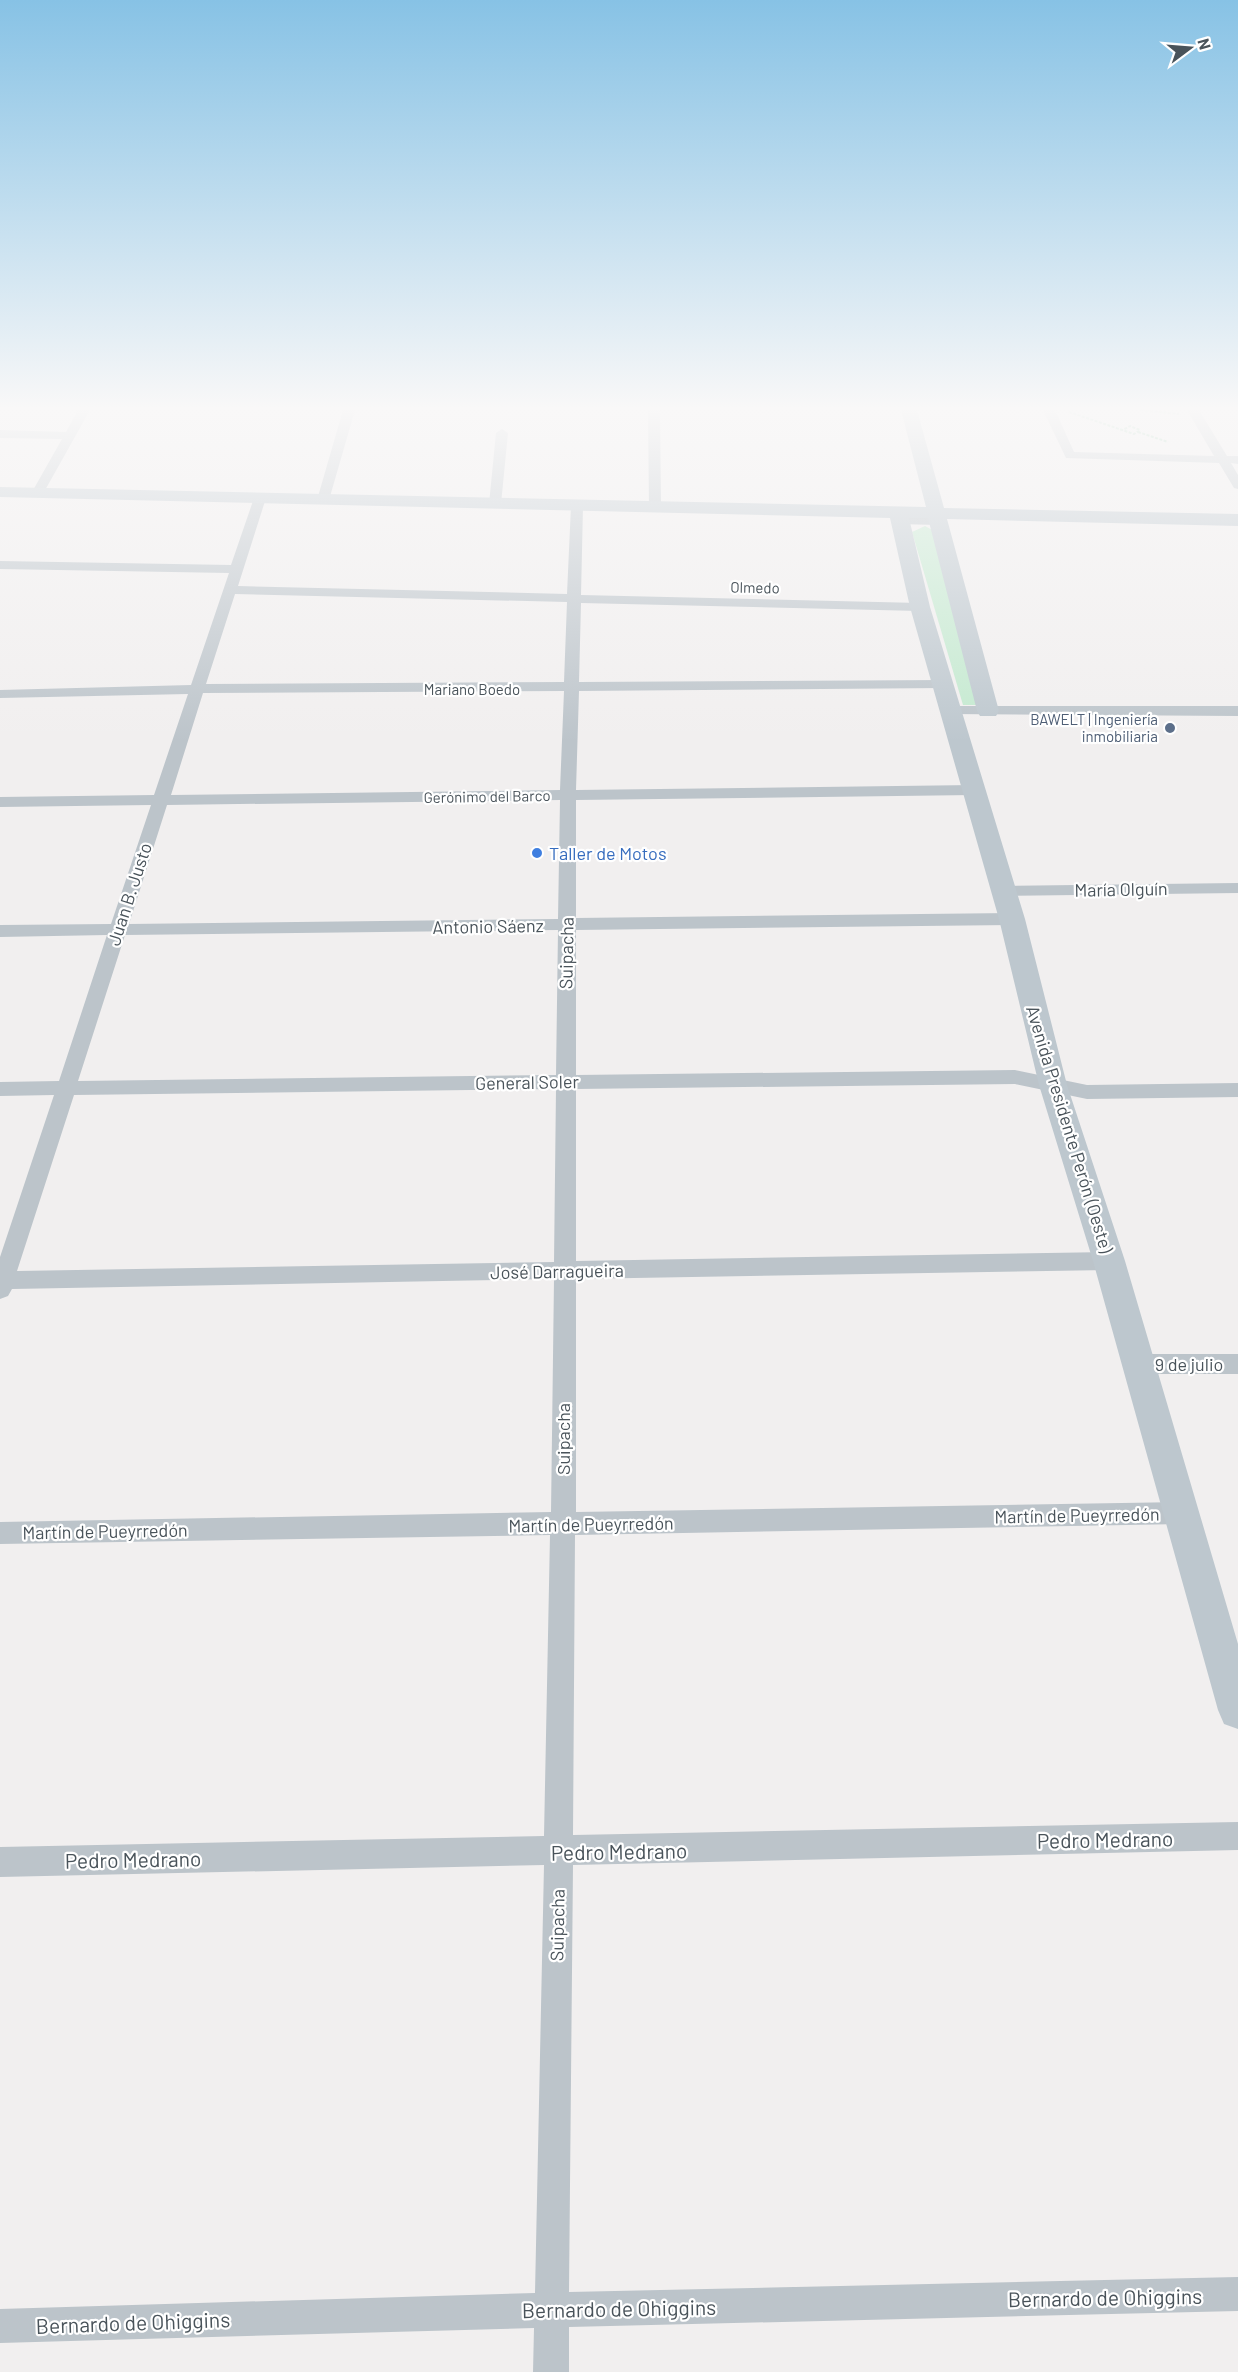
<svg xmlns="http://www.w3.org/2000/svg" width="1238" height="2372" font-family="Barlow,sans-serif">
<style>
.green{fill:#c3e9cf}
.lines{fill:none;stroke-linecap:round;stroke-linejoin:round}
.path{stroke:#7fc39c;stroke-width:2;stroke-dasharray:3 1.5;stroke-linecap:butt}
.minor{fill:#bcc4ca;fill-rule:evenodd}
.secondary{fill:#bdc7ce;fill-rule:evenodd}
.service-dot{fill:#5c6f8a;stroke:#fff;stroke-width:2}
.shop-dot{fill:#3f7fe0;stroke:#fff;stroke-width:2}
.labels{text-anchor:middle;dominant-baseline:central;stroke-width:4.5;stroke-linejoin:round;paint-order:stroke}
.far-street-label{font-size:15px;fill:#49535a;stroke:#fff}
.far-service-label{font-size:15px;fill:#4e5e75;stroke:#fff;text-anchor:end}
.shop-label{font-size:18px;fill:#366cbe;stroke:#fff;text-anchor:start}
.street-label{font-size:18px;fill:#49535a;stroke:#fff}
.near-street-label{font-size:21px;fill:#49535a;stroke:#fff}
</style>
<rect width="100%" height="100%" fill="#f1efef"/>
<!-- green -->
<path class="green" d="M925,526L936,532L978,705H963L912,532Z"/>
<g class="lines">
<!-- path -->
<path class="path" d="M1141,410L1179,414
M1069,412L1134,434L1140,430L1130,426L1123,430
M1138,432L1168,442"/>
<!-- minor -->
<path class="minor" d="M78,410H90L44,492L42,495H34L32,492L62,439L0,438V430L66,432Z
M343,410H355L329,500L323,504L317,500Z
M648,410H660L661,507L655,511L649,507Z
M1043,410H1055L1074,452L1214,456L1187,410H1199L1227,456H1238V464L1231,463L1238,475V489L1234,488L1219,463L1066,458Z
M502,429L508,433L501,504L495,508L489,504L496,433Z
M260,494L266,498L238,586L567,594L571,506L577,502L583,506L581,595L920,603L927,607L920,611L581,603L579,682L944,680L951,684L944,688L579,691L576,790L974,785L982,790L974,795L576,800V918L1012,913L1021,919L1012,925L576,930V1075L1015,1070L1087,1085L1238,1083V1097L1087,1099L1015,1084L576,1089V1261L1109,1252L1117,1255L1120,1261L1117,1267L1109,1270L576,1279V1512L1182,1502L1191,1505L1195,1513L1191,1521L1182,1524L575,1535L573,1835L1238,1822V1850L573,1865L569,2292L1238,2277V2311L569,2327V2372H533L534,2328L0,2343V2309L535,2293L544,1865L0,1877V1847L544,1836L550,1535L0,1544V1522L551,1512L554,1279L12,1289L8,1296L0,1299V1257L54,1095L0,1096V1082L59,1081L107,935L0,937V925L111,924L151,805L0,807V797L154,795L188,694L0,698V690L191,685L229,573L0,569V561L231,565L254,498ZM235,594L567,602L564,682L206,684ZM564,691L560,790L171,795L203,693ZM560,800L558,919L129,924L167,805ZM558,930L556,1075L78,1081L125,935ZM556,1089L554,1262L17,1271L74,1095Z
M900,517H940L946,521L940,525L895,524V518Z
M952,706H1238V716L947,714L944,711Z
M1238,883V893L1004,896L995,891L1004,886Z
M1140,1354H1238V1374H1140L1132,1371L1128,1364L1132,1357Z"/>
<!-- secondary -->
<path class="secondary" d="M901,410H917L944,508L1238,514V526L947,519L999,711L996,716H980L977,711L928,518H909L930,607L1025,919L1067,1085L1125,1261L1238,1644V1729L1224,1724L1218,1710L1093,1261L1039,1085L999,919L910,607L890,518L0,497V487L926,507Z"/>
</g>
<!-- sky -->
<linearGradient id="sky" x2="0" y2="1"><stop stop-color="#87c2e5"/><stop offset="0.55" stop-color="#f9f8f8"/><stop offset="1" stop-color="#f9f8f8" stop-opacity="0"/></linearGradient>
<rect width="1238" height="742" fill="url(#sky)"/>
<!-- markers -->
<circle class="service-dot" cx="1170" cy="728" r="6"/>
<circle class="shop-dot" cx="537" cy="853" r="6"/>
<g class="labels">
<!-- far-street labels -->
<g class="far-street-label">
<text transform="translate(755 587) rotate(1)">Olmedo</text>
<text x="472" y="689">Mariano Boedo</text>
<text transform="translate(487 796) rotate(-1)">Gerónimo del Barco</text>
</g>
<!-- far-service labels -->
<g class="far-service-label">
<text x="1158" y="719">BAWELT | Ingeniería<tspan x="1158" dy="17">inmobiliaria</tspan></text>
</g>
<!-- shop labels -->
<g class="shop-label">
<text x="549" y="853">Taller de Motos</text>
</g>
<!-- street labels -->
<g class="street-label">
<text transform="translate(1121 889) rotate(-1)">María Olguín</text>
<text transform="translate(129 894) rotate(-72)">Juan B. Justo</text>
<text transform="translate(488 926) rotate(-1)">Antonio Sáenz</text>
<text transform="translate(566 953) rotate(-89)">Suipacha</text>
<text transform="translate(527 1082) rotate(-1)">General Soler</text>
<text transform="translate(1070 1129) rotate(73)">Avenida Presidente Perón (Oeste)</text>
<text transform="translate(557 1271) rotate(-1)">José Darragueira</text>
<text x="1189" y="1364">9 de julio</text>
<text transform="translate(563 1439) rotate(-90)">Suipacha</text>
<text transform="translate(1077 1515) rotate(-1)">Martín de Pueyrredón</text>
<text transform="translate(591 1524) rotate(-1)">Martín de Pueyrredón</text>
<text transform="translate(105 1531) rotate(-1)">Martín de Pueyrredón</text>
<text transform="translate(557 1925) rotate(-89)">Suipacha</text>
</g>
<!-- near-street labels -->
<g class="near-street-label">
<text transform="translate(1105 1839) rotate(-1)">Pedro Medrano</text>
<text transform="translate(619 1851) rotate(-1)">Pedro Medrano</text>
<text transform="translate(133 1859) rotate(-1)">Pedro Medrano</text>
<text transform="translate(1105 2297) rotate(-1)">Bernardo de Ohiggins</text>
<text transform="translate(619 2308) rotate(-1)">Bernardo de Ohiggins</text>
<text transform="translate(133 2322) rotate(-2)">Bernardo de Ohiggins</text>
</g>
</g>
<!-- north arrow -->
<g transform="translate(1190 48) rotate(74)" stroke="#ffffff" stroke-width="4.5" paint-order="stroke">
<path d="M0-4.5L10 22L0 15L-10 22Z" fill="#49535a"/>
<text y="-9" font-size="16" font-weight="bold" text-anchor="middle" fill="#49535a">N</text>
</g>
</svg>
